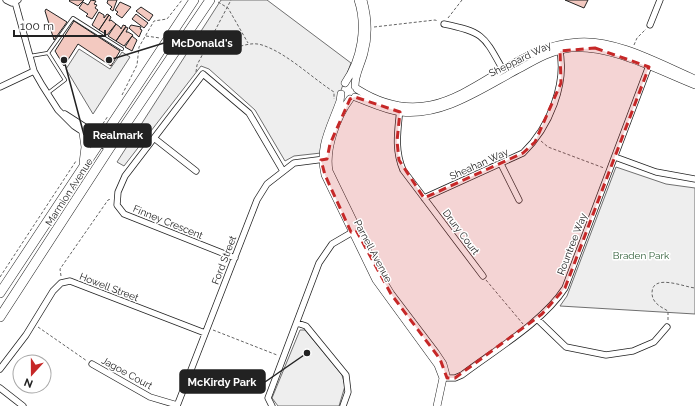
<svg xmlns="http://www.w3.org/2000/svg" width="695" height="406" font-family="Raleway,sans-serif">
<style>
.green{fill:#eee;stroke:#6f6f6f}
.parking{fill:#ededed;stroke:#6f6f6f}
.building{fill:#f3c9c0;stroke:#222}
.lines{fill:none;stroke-linecap:round;stroke-linejoin:round}
.service-casing{stroke:#222;stroke-width:4}
.minor-casing{stroke:#222;stroke-width:7}
.tertiary-casing{stroke:#222;stroke-width:8}
.trunk-casing{stroke:#222;stroke-width:10}
.path{stroke:#646464;stroke-width:1;stroke-dasharray:3 2;stroke-linecap:butt}
.service{stroke:#fff;stroke-width:2.5}
.minor{stroke:#fff;stroke-width:5.5}
.tertiary{stroke:#fff;stroke-width:7}
.trunk{stroke:#fff;stroke-width:9}
.marked{fill:#c62828;fill-opacity:0.2;stroke:#c62828;stroke-width:3;stroke-dasharray:8 5;stroke-linejoin:round}
.labels{text-anchor:middle;dominant-baseline:central;stroke-width:3;stroke-linejoin:round;paint-order:stroke}
.street-label{font-size:10px;fill:#222;stroke:#fff}
.park-label{font-size:10px;fill:#2f5e38;stroke:#fff}
.leader{fill:none;stroke:#222;stroke-width:1.5}
.callout-dot{fill:#222;stroke:#fff;stroke-width:1.5}
.callout{fill:#222;stroke:#222;stroke-width:1.5}
.callout-label{font-size:11px;text-anchor:middle;font-weight:bold;fill:#fff}
</style>
<rect width="100%" height="100%" fill="#fff"/>
<!-- green -->
<path class="green" d="M221,0H267L351,63L323,139L321,153L294,156L285,161L255,110L209,69L201,66L124,166L117,162Z
M616,167L666,184L695,188V314L560,306L567,296Z
M300,330H305L342,375L345,386L339,406H278L272,398Z"/>
<!-- parking -->
<path class="parking" d="M79,49L110,69L122,52L130,57L93,114L66,69Z"/>
<!-- building -->
<path class="building" d="M84,0L78,6L69,1L70,0Z
M91,0L96,1L94,4L97,5L95,8L98,10L92,19L86,16L88,14L79,8L83,2L88,5Z
M108,0H117L113,11L110,9L112,7L107,3Z
M565,0H588L584,8Z
M120,2L131,7L122,18L116,14L118,12L115,10Z
M141,7L153,15L149,21L136,11Z
M46,9L67,22L54,40L45,11Z
M99,12L104,15V18L107,14L109,15L99,30L92,25Z
M136,14L148,23L144,28L132,19Z
M109,15L111,17L109,21L111,20L116,24L107,35L99,30Z
M74,21L120,51L111,66L78,44L64,66L55,51Z
M116,24L120,27L121,29L123,25L126,26L116,41L108,36Z
M131,25L141,27L140,29L142,30L139,37L129,28Z
M126,27L128,28L126,32H128L133,35L124,46L116,41Z
M132,36L137,40L132,51L125,47Z"/>
<g class="lines">
<!-- service casing -->
<g class="service-casing">
<path id="service" d="M30,56L48,53L73,18L122,49
M48,93L65,80L48,53"/>
</g>
<!-- minor casing -->
<g class="minor-casing">
<path id="minor" d="M6,0L12,3L18,0
M15,2L34,71L42,85L58,110L74,126L109,149
M444,24C484,32 484,36 503,70
M650,25L660,0
M0,87L34,71
M400,108C398,130 394,149 403,170L483,276
M65,114L113,145
M154,138L196,171
M615,157L656,172L695,179
M501,164L519,200
M424,198L523,153C549,128 568,83 559,47
M235,258L124,214L117,205L118,192L125,176L203,74L249,113L283,171
M537,319L566,347L606,355L633,351L654,342L667,327
M297,323L306,326L346,375L348,392L343,406
M92,364L150,397L177,405
M0,369L26,335L53,291L61,283L70,281L205,333
M443,378H455L462,375C495,350 543,322 565,288L650,63
M0,388L23,406
M177,406L257,200L267,184L294,163L325,159
M272,406L268,398L319,263L332,244L356,230"/>
</g>
<!-- tertiary casing -->
<g class="tertiary-casing">
<path id="tertiary" d="M345,83C361,60 367,27 358,0
M355,86C355,74 361,65 364,53C369,35 368,18 363,0
M357,89C449,147 495,46 578,42C616,39 660,64 695,79
M341,94L340,101C331,127 318,146 325,175L376,280L438,365L443,378L437,406
M355,97C369,102 385,110 401,112C444,117 484,87 521,68C537,59 553,50 571,48C612,45 657,70 695,85
M350,99C337,116 325,149 329,171L380,276L391,294L435,352L443,364L446,375"/>
</g>
<!-- trunk casing -->
<g class="trunk-casing">
<path id="trunk" d="M84,133L86,147L84,163
M0,293L194,0
M0,317L109,149L210,0"/>
</g>
<!-- path -->
<path class="path" d="M218,2L228,8L248,43
M448,18L462,0
M374,27L435,20L438,21
M146,36L160,38
M197,44C201,45 205,44 209,44C215,45 220,50 226,50C238,48 250,41 262,45C287,53 312,78 334,92V99
M634,45L637,38L646,29
M196,72L197,65L231,0
M122,95L137,65L139,47L154,21L167,19L182,0
M100,128L108,116
M541,141L548,147L604,168
M61,276L60,269L108,200L111,199
M0,277L76,161
M486,280L523,324
M668,320V311C661,307 652,303 652,293C652,273 684,287 695,288
M38,327L87,361
M213,330L277,355"/>
<!-- service -->
<use href="#service" class="service"/>
<!-- minor -->
<use href="#minor" class="minor"/>
<!-- tertiary -->
<use href="#tertiary" class="tertiary"/>
<!-- trunk -->
<use href="#trunk" class="trunk"/>
</g>
<!-- marked area -->
<path class="marked" d="M595,48L649,67L565,288L542,314L455,378H447L440,359L391,294L356,230L351,232L325,175L321,160L327,159L330,144L350,99L355,97L400,112L397,141L399,160L424,198L523,153L535,142L561,83L560,51Z"/>
<g class="labels">
<!-- street labels -->
<g class="street-label">
<text transform="translate(520 59) rotate(-26)">Sheppard Way</text>
<text transform="translate(479 164) rotate(-24)">Sheahan Way</text>
<text transform="translate(69 192) rotate(-57)">Marmion Avenue</text>
<text transform="translate(168 222) rotate(22)">Finney Crescent</text>
<text transform="translate(461 232) rotate(53)">Drury Court</text>
<text transform="translate(572 244) rotate(-69)">Rountree Way</text>
<text transform="translate(373 251) rotate(62)">Parnell Avenue</text>
<text transform="translate(224 260) rotate(-69)">Ford Street</text>
<text transform="translate(109 287) rotate(21)">Howell Street</text>
<text transform="translate(127 373) rotate(29)">Jagoe Court</text>
</g>
<!-- park labels -->
<g class="park-label">
<text x="641" y="255">Braden Park</text>
</g>
</g>
<!-- callouts -->
<path class="leader" d="M109 60L164 43M64 60L84 135M307 353L265 382"/>
<g class="callout-dot">
<circle cx="109" cy="60" r="4"/>
<circle cx="64" cy="60" r="4"/>
<circle cx="307" cy="353" r="4"/>
</g>
<g class="callout">
<rect x="164" y="31" width="77" height="23" rx="4"/>
<rect x="84" y="124" width="67" height="23" rx="4"/>
<rect x="180" y="370" width="85" height="23" rx="4"/>
</g>
<g class="callout-label">
<text x="202" y="47">McDonald's</text>
<text x="118" y="139">Realmark</text>
<text x="222" y="386">McKirdy Park</text>
</g>
<!-- north arrow -->
<g transform="translate(32 374) rotate(201)"><circle r="19" fill="#ffffff" stroke="#a7a7a7"/>
<path d="M0-3L7 15L0 10L-7 15Z" fill="#c62828"/>
<text y="-6" font-size="11" font-weight="bold" text-anchor="middle" fill="#222222">N</text>
</g>
<!-- scale -->
<path d="M14 30v6h91v-6" fill="none" stroke="#222222" stroke-width="2"/>
<text x="20" y="30" font-size="12" fill="#222222" stroke="#ffffff" stroke-width="3" paint-order="stroke">100 m</text>
</svg>
